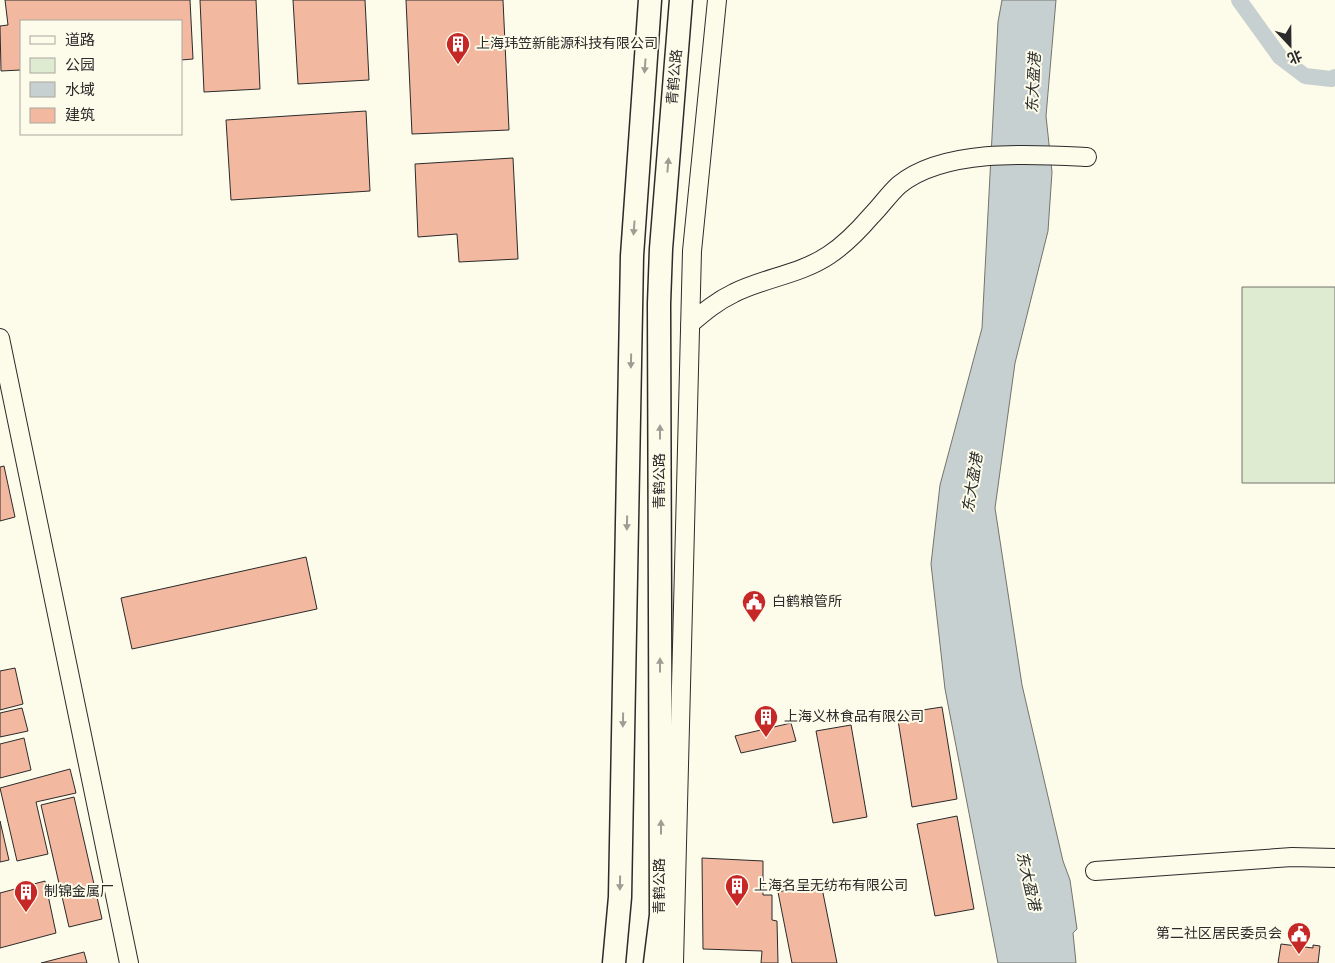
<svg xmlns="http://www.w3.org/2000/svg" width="1335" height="963" font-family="'Source Sans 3','Noto Sans SC',sans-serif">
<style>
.green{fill:#deebd1;stroke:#74746e}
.water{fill:#c7d0d0;stroke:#74746e}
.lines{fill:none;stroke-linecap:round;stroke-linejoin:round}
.canal{stroke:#c7d0d0;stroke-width:16}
.building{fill:#f2b8a0;stroke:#2b2b2b}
.minor-casing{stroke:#2b2b2b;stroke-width:20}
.major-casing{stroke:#2b2b2b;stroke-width:25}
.minor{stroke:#fdfbea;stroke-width:18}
.major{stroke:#fdfbea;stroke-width:22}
.oneway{fill:#9e9d94}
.labels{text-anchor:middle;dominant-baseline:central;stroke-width:4;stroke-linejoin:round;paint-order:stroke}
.poi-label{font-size:14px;fill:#2b2b2b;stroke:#fdfbea;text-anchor:start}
.street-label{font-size:14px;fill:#2b2b2b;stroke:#fdfbea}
.water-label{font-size:15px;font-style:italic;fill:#2b2b2b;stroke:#fdfbea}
</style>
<rect width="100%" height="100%" fill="#fdfbea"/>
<!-- green -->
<path class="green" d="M1242,287H1335V483H1242Z"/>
<!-- water -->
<path class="water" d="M1002,0H1056L1046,116L1052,172L1048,231L1015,363L995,508L1022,685L1063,861L1070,880L1077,929L1073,933L1076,963H998L945,689L931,564L940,485L982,328L998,22Z"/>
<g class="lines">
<!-- canal -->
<path class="canal" d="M1239,0L1280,57L1305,76L1331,79L1335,77"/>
</g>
<!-- building -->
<path class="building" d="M5,0H190L193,59L181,60V21H21V70L1,71L0,26L8,25Z
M200,0H256L260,89L204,92Z
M293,0H365L369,80L298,84Z
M406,0H503L509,130L412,134Z
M366,111L370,191L231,200L226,120Z
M513,158L518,259L459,262L457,234L418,237L415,164Z
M4,466L15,517L0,521V467Z
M306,557L317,609L132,649L121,598Z
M15,668L23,704L0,710V671Z
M942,707L957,799L912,807L897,714Z
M22,708L28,731L0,737V713Z
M791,723L796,741L741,753L735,736Z
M851,725L867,817L833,823L816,731Z
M24,738L31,770L0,778V744Z
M70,769L76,793L36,802L48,854L17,861L0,788Z
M74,797L102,919L69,927L41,805Z
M957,816L974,909L935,916L917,824Z
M0,821L9,860L0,862Z
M702,858L763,861V895H772V920L777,921L778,963H761L762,951L703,949Z
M45,881L56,933L0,948V893Z
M821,883L837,963H792L778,892Z
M1281,944L1313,948V945L1320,946L1318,963H1278Z
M84,952L87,963H41Z"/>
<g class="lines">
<!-- minor casing -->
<g class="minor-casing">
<path id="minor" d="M690,324C704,312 717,301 734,293C764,278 801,274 829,255C844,245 859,230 871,216C881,206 889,194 899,185C944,148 1032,154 1087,157
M0,338L129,963
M1095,871L1292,857L1335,858
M674,963L692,251L717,0"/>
</g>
<!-- major casing -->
<g class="major-casing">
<path id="major" d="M614,963L620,897L632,256L650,0
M655,963L661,915L659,304L661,249L681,0"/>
</g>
<!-- minor -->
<use href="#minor" class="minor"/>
<!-- major -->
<use href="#major" class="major"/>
</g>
<!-- one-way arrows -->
<defs><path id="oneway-solid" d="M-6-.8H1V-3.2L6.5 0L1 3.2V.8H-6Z" transform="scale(1.25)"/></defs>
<g class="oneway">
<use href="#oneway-solid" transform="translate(645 66) rotate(94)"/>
<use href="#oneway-solid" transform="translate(668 165) rotate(-85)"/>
<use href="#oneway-solid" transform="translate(634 228) rotate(94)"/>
<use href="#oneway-solid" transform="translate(631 361) rotate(91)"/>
<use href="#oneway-solid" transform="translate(660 432) rotate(-90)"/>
<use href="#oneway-solid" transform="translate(627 523) rotate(91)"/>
<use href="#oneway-solid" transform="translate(660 665) rotate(-90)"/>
<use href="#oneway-solid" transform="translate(623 720) rotate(91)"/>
<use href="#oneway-solid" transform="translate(661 827) rotate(-90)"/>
<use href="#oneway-solid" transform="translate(620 883) rotate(91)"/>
</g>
<!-- icons -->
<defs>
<g id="building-pin" transform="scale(1.25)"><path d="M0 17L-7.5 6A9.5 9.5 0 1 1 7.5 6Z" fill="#c62828" stroke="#fdfbea"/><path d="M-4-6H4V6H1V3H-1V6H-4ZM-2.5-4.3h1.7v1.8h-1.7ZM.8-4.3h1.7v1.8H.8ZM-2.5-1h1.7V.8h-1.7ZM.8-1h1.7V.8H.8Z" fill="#fff"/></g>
<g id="civic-pin" transform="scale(1.25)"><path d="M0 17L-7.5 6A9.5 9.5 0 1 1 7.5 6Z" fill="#c62828" stroke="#fdfbea"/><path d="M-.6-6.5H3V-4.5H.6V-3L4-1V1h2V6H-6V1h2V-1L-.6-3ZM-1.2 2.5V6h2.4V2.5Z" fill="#fff"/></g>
</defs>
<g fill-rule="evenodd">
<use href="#building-pin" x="458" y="44"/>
<use href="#civic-pin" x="754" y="602"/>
<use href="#building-pin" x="766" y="717"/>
<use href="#building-pin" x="737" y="886"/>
<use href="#building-pin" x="26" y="892"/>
<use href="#civic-pin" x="1299" y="934"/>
</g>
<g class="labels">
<!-- poi labels -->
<g class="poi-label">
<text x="476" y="44">上海玮笠新能源科技有限公司</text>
<text x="772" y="602">白鹤粮管所</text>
<text x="784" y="717">上海义林食品有限公司</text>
<text x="754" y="886">上海名呈无纺布有限公司</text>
<text x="44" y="892">制锦金属厂</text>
<text x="1282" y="934" text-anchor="end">第二社区居民委员会</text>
</g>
<!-- street labels -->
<g class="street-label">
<text transform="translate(675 77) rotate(-85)">青鹤公路</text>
<text transform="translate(660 481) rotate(-90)">青鹤公路</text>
<text transform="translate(660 886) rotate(-90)">青鹤公路</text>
</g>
<!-- water labels -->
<g class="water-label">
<text transform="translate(1034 83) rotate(-87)">东大盈港</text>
<text transform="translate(973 483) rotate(-81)">东大盈港</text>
<text transform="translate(1028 881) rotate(77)">东大盈港</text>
</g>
</g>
<!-- legend -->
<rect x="20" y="20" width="162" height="115" fill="#fdfbea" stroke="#a9a89e"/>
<rect x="30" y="36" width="25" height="8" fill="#fdfbea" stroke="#a9a89e"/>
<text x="65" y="45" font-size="15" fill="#2b2b2b">道路</text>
<rect x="30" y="58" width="25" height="15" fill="#deebd1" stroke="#a9a89e"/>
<text x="65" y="70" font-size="15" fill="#2b2b2b">公园</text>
<rect x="30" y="82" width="25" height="15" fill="#c7d0d0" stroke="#a9a89e"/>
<text x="65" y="95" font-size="15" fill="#2b2b2b">水域</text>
<rect x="30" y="108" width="25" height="15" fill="#f2b8a0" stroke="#a9a89e"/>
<text x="65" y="120" font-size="15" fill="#2b2b2b">建筑</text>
<!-- north arrow -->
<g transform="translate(1290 45) rotate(158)" stroke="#fdfbea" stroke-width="4" paint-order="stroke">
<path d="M0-4L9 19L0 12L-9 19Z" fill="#2b2b2b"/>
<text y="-8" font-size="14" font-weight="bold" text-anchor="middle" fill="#2b2b2b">北</text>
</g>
</svg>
